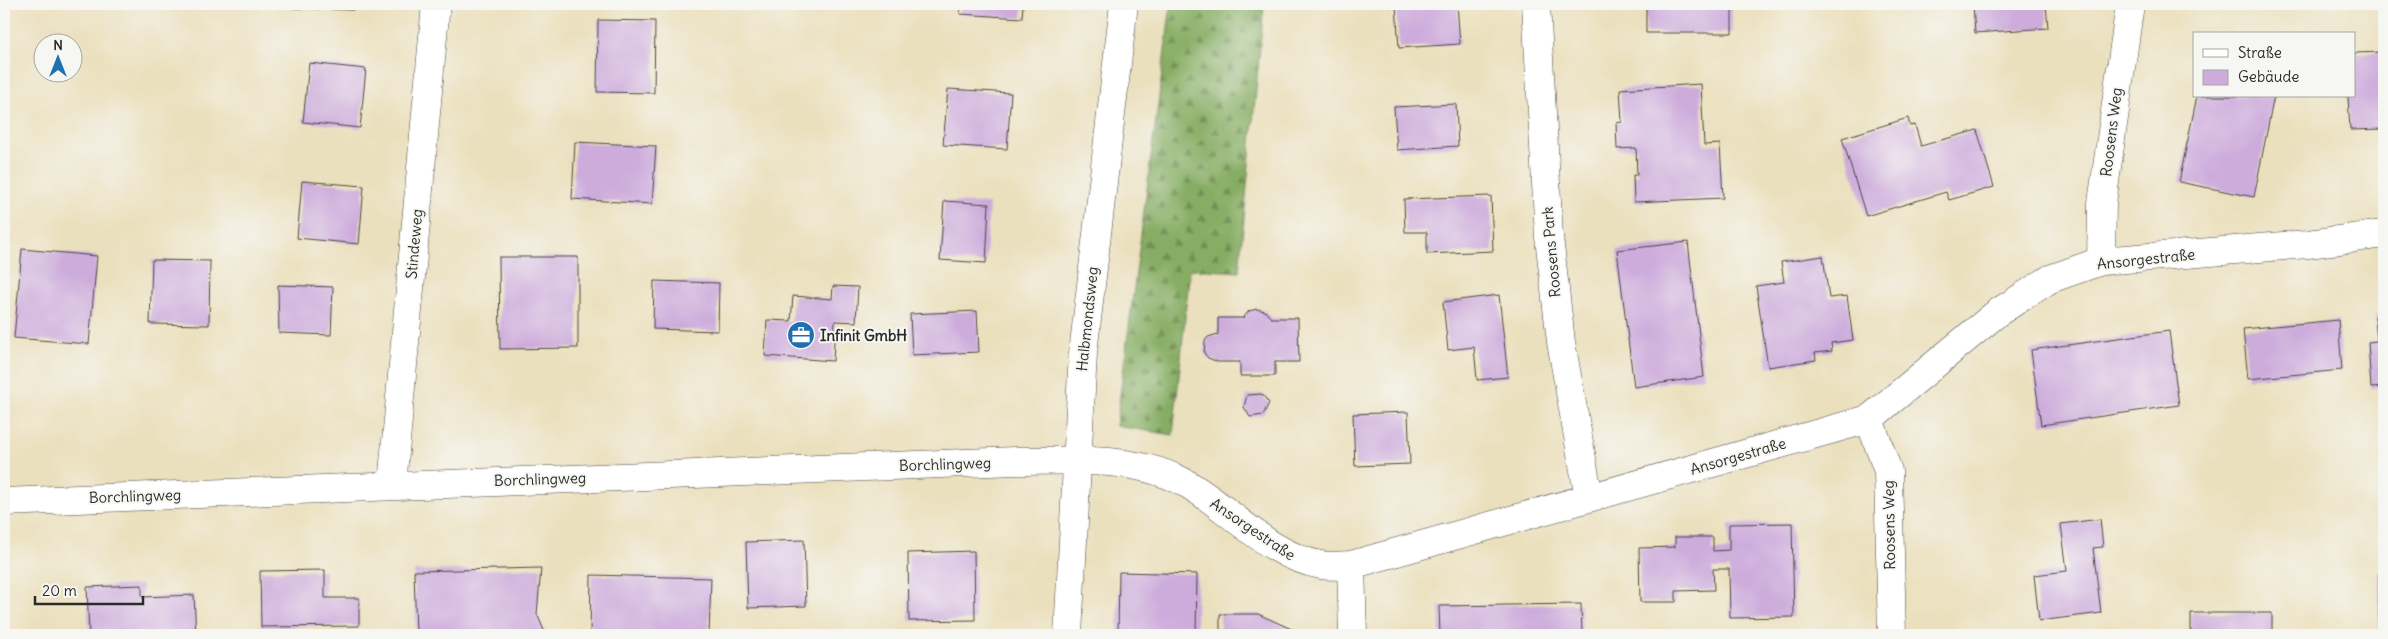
<svg xmlns="http://www.w3.org/2000/svg" width="2388" height="639" font-family="Delius,sans-serif">
<style>
.forest{fill:url(#forest-firs);stroke:#586c47}
.building{fill:#cdacdc}
.lines{fill:none;stroke-linecap:round;stroke-linejoin:round}
.minor-casing{stroke:#484641;stroke-width:29}
.tertiary-casing{stroke:#484641;stroke-width:29}
.minor{stroke:#fff;stroke-width:28}
.tertiary{stroke:#fff;stroke-width:28}
.labels{text-anchor:middle;dominant-baseline:central;stroke-width:4;stroke-linejoin:round;paint-order:stroke}
.street-label{font-size:15px;fill:#2b2b2b;stroke:#f6f6f2}
.poi-label{font-size:15px;font-weight:bold;fill:#2b2b2b;stroke:#f6f6f2;text-anchor:start}
</style>
<defs>
<pattern id="forest-firs" width="22" height="20" patternUnits="userSpaceOnUse" patternTransform="scale(1.25)"><rect width="22" height="20" fill="#86ad63"/><path d="M5 1l3.5 6h-7zM16 11l3.5 6h-7z" fill="#6e8d52"/></pattern>
</defs>
<rect width="100%" height="100%" fill="#f6f6f2"/>
<filter id="ink" filterUnits="userSpaceOnUse"><feTurbulence type="fractalNoise" baseFrequency=".02" numOctaves="2"/><feDisplacementMap in="SourceGraphic" scale="10" xChannelSelector="R" yChannelSelector="G"/><feConvolveMatrix kernelMatrix="1 2 1 2 8 2 1 2 1" color-interpolation-filters="sRGB"/></filter>
<filter id="wash" filterUnits="userSpaceOnUse"><feTurbulence type="fractalNoise" baseFrequency=".0096" numOctaves="4" result="noise"/><feDisplacementMap in="SourceGraphic" scale="20" xChannelSelector="R" yChannelSelector="G"/><feGaussianBlur stdDeviation="1.12" result="paint"/><feColorMatrix in="noise" values="0 0 0 0 0 0 0 0 0 0 0 0 0 0 0 0 0 1.4 0 .05"/><feComposite in="paint" operator="in"/></filter>
<g filter="url(#wash)">
<rect width="100%" height="100%" fill="#ebe0bd"/>
<!-- forest -->
<path class="forest" d="M1171,4H1264L1239,272L1190,269L1173,435L1116,426Z"/>
<g id="blocks">
<!-- building -->
<path class="building" d="M293,4H354L353,10L293,8Z
M961,4H1023L1022,18L960,14Z
M1387,4H1457L1460,44L1399,48L1396,6L1387,7Z
M1646,4H1732V33H1646Z
M1973,4H2046L2048,28L1975,33Z
M598,20L655,21L654,93L597,92Z
M2384,52V129L2350,130L2348,96H2354V53Z
M309,63L366,69L360,128L303,122Z
M1701,84L1704,145L1720,144L1723,198L1634,202L1633,175H1637L1636,148L1617,149L1616,123L1622,122L1620,89Z
M948,89L1011,93L1007,149L943,145Z
M2197,96H2274L2254,197L2179,182Z
M1456,104L1458,146L1397,150L1394,107Z
M1908,118L1910,126L1915,125L1921,146L1977,130L1994,187L1949,200L1946,192L1866,216L1842,138Z
M575,142L656,146L652,204L572,199Z
M302,181L364,186L359,244L297,238Z
M1491,196L1493,251L1427,254V232H1405L1404,199Z
M944,201L989,204L986,263L940,260Z
M1688,242L1704,377L1634,387L1617,250Z
M22,249L97,256L89,344L14,338Z
M1823,256L1829,298L1847,296L1853,340L1831,343L1832,351L1815,353L1816,360L1768,367L1756,286L1784,282L1781,262Z
M499,257H578V348L500,349Z
M152,260L210,261L209,325L150,324Z
M654,281L719,283L718,331L653,329Z
M278,285L333,287L331,335L279,333Z
M833,286L858,287L856,322L835,321L833,361L765,356L767,320L791,321L793,296L832,299Z
M1499,295L1508,377L1477,380L1474,347L1448,350L1443,302Z
M1257,309L1265,311L1271,318H1298L1299,362H1275V376H1240V362H1218L1208,358L1204,353L1205,341L1208,337L1218,334V318H1243L1249,311Z
M977,311L979,352L912,355L910,314Z
M2384,315V387L2371,388L2368,342L2377,341L2375,316Z
M2338,320L2342,370L2248,379L2243,329Z
M2169,331L2179,405L2041,425L2031,350Z
M1262,394L1269,403L1263,415L1250,417L1244,407L1247,395Z
M1408,412L1410,464L1355,466L1353,414Z
M2100,519L2103,547L2093,548L2101,613L2039,621L2034,575L2067,571L2061,524Z
M1792,523L1794,617L1730,618L1729,569H1713L1714,590L1676,591V602H1640L1639,548L1675,547V537H1713V551L1729,550V524Z
M804,540L806,606L748,608L746,542Z
M974,551L975,620L909,621L908,553Z
M541,568L537,614L546,635L416,633L414,571Z
M325,570V598H359V626L261,627L260,571Z
M1119,572L1197,574L1196,635H1118Z
M2379,573H2384V635H2379Z
M591,575L711,578L709,635H590Z
M142,585V597L194,595L196,635H89L87,587Z
M1581,604L1582,635H1440L1439,606Z
M2191,613H2272V635H2191Z
M1220,614H1258L1305,635H1220Z"/>
</g>
</g>
<g filter="url(#ink)">
<use href="#blocks" fill-opacity="0" stroke="#484641" stroke-width="1"/>
<g class="lines">
<!-- minor casing -->
<g class="minor-casing">
<path id="minor" d="M1536,4L1549,237L1561,342L1589,498
M2101,261L2102,203L2130,4
M1869,419L1888,471L1892,635
M392,485L436,4
M4,502L1015,461C1072,461 1138,455 1189,485C1233,511 1269,556 1321,565C1331,567 1342,565 1351,565L1869,419L1997,313L2050,279L2101,261L2308,244L2384,234
M1351,565L1353,635"/>
</g>
<!-- tertiary casing -->
<g class="tertiary-casing">
<path id="tertiary" d="M1068,635L1083,353L1124,4"/>
</g>
<!-- minor -->
<use href="#minor" class="minor"/>
<!-- tertiary -->
<use href="#tertiary" class="tertiary"/>
</g>
</g>
<!-- icons -->
<defs>
<g id="office-disc" transform="scale(1.4375)"><circle r="9.5" fill="#1f6fb2" stroke="#f6f6f2"/><path d="M-6-3h4V-5.5h4V-3h4V5H-6ZM-1-4.5V-3h2v-1.5ZM-6 0V1H6V0Z" fill="#fff"/></g>
</defs>
<g fill-rule="evenodd">
<use href="#office-disc" x="801" y="335"/>
</g>
<g class="labels">
<!-- street labels -->
<g class="street-label">
<text transform="translate(2111 132) rotate(-83)">Roosens Weg</text>
<text transform="translate(414 244) rotate(-85)">Stindeweg</text>
<text transform="translate(1551 252) rotate(-95)">Roosens Park</text>
<text transform="translate(2146 259) rotate(-6)">Ansorgestraße</text>
<text transform="translate(1087 319) rotate(-84)">Halbmondsweg</text>
<text transform="translate(1738 456) rotate(-16)">Ansorgestraße</text>
<text transform="translate(945 464) rotate(-2)">Borchlingweg</text>
<text transform="translate(540 479) rotate(-2)">Borchlingweg</text>
<text transform="translate(135 496) rotate(-2)">Borchlingweg</text>
<text transform="translate(1889 525) rotate(-91)">Roosens Weg</text>
<text transform="translate(1253 529) rotate(34)">Ansorgestraße</text>
</g>
<!-- poi labels -->
<g class="poi-label">
<text x="820" y="335">Infinit GmbH</text>
</g>
</g>
<!-- margin -->
<rect width="2388" height="639" fill="none" stroke="#f6f6f2" stroke-width="20"/>
<!-- legend -->
<rect x="2193" y="32" width="162" height="65" fill="#f6f6f2" stroke="#a5a5a2"/>
<rect x="2203" y="49" width="25" height="8" fill="#ffffff" stroke="#a5a5a2"/>
<text x="2238" y="58" font-size="15" fill="#2b2b2b">Straße</text>
<rect x="2203" y="70" width="25" height="15" fill="#cdacdc" stroke="#a5a5a2"/>
<text x="2238" y="82" font-size="15" fill="#2b2b2b">Gebäude</text>
<!-- north arrow -->
<g transform="translate(58 58)"><circle r="24" fill="#f6f6f2" stroke="#a5a5a2"/>
<path d="M0-4L9 19L0 12L-9 19Z" fill="#1f6fb2"/>
<text y="-8" font-size="14" font-weight="bold" text-anchor="middle" fill="#2b2b2b">N</text>
</g>
<!-- scale -->
<path d="M35 596v8h108v-8" fill="none" stroke="#2b2b2b" stroke-width="2.5"/>
<text x="42" y="596" font-size="15" fill="#2b2b2b" stroke="#f6f6f2" stroke-width="4" paint-order="stroke">20 m</text>
</svg>
